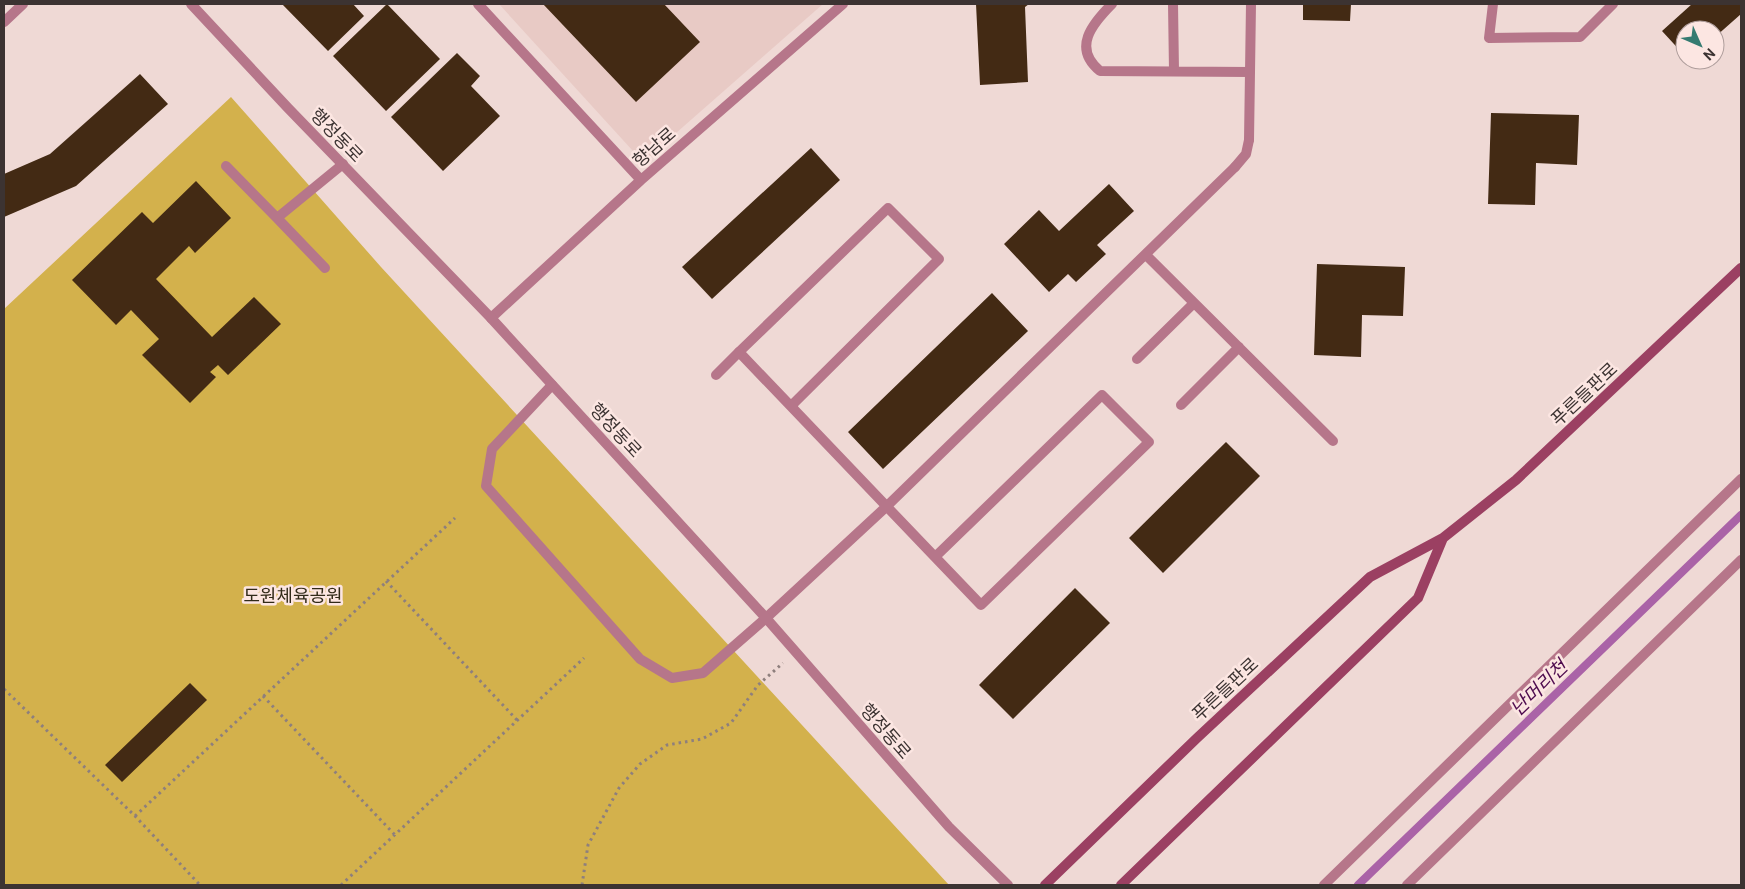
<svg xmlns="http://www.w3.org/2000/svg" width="1745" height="889" font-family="Roboto,'Noto Sans KR',sans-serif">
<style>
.built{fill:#e8cac5}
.green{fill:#d3b14c}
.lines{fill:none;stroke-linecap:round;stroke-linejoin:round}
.stream{stroke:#aa63a7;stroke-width:8}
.building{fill:#432a14}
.path{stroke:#8e7f7d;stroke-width:3;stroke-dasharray:2.5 4;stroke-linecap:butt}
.service{stroke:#b6768a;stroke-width:10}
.minor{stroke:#b6768a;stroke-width:10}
.tertiary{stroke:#b6768a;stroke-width:10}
.secondary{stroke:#9b4062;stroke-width:10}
.labels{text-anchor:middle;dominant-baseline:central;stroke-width:5;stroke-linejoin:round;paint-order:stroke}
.street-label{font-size:18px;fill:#3c3332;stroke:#fce6e2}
.park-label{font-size:18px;fill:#312a18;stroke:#fce6e2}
.water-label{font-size:19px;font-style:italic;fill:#4e0b4e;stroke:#fce6e2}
</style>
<rect width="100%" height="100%" fill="#efd9d5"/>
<!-- built -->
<path class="built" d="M499,4H823L643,162Z"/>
<!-- green -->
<path class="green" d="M231,97L381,267L949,885H4V309Z"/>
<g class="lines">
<!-- stream -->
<path class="stream" d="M1358,885L1741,515"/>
</g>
<!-- building -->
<path class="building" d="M282,4H353L364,16L328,51Z
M387,4L440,59L386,111L333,56Z
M543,4H664L700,42L636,102Z
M976,4H1029L1025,7L1028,82L980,85Z
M1303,4H1351L1350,21L1303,20Z
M1692,4H1741V14L1715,37V30H1685V56L1662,31Z
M457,53L480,76L471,86L500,116L443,171L391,117Z
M140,74L168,104L76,186L4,217V174L50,154Z
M1491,113L1579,115L1577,165L1536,163L1535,205L1488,204Z
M811,148L840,180L712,299L682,267Z
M196,181L231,218L195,253L189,246L156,279L212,337L254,297L281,324L228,375L218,365L210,372L216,377L190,403L142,355L159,339L131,310L116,325L72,280L142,212L153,223Z
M1109,184L1134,211L1097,245L1106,254L1076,282L1068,274L1049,292L1004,244L1039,210L1059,231Z
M1317,264L1405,267L1403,316L1362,315L1361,357L1314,355Z
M992,293L1028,331L883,469L848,432Z
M1226,442L1260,476L1163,573L1129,538Z
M1075,588L1110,623L1013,719L979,685Z
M190,683L207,700L122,782L105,765Z"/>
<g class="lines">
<!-- path -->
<path class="path" d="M386,581L517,720
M4,689L135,816L200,885
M263,696L395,835
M135,816L455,518
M341,885L584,658
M582,885L588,845L619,788L640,764L667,745L702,739L731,723L758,685L783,663"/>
<!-- service -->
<path class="service" d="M1112,4C1092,24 1072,48 1100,71L1250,72
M1173,4L1174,71
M1493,4L1489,38L1580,37L1613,4
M4,22L23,4
M1249,140L1251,4
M1146,255L1333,441
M1137,359L1194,303
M1181,405L1239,347
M791,406L939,259L888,208L739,352L935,557L1102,395L1149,442L981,605L935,557
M766,618L887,506L1235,167
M1324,885L1741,479
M1407,885L1741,560"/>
<!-- minor -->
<path class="minor" d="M478,4L641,180
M226,166L277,218
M1235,167L1246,154L1249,140
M325,268L277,218L343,164
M491,318L641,180L843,4
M716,375L739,352
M552,385L492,449L486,486L640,659L672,678L703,673L766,618"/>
<!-- tertiary -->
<path class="tertiary" d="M191,4L288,108L491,318L766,618L949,827L1008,885"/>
<!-- secondary -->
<path class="secondary" d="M1045,885L1197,738L1370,577L1443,538L1516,480L1741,268
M1121,885L1418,598L1443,538"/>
</g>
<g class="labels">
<!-- street labels -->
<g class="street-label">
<text transform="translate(337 135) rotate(46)">행정동로</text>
<text transform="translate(654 147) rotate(-41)">향남로</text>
<text transform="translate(1584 394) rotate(-43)">푸른들판로</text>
<text transform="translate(616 430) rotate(47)">행정동로</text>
<text transform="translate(1225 689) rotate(-43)">푸른들판로</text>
<text transform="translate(886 731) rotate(49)">행정동로</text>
</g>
<!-- park labels -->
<g class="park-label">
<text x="293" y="595">도원체육공원</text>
</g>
<!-- water labels -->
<g class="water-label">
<text transform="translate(1539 688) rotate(-44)">난머리천</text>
</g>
</g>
<!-- border -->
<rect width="1745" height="889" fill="none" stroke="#3c3332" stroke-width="10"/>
<!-- north arrow -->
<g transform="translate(1700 45) rotate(135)"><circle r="24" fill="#fce6e2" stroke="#af9e9c"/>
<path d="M0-4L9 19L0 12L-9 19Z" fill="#357b71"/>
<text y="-8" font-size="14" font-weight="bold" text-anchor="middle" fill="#3c3332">N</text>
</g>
</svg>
